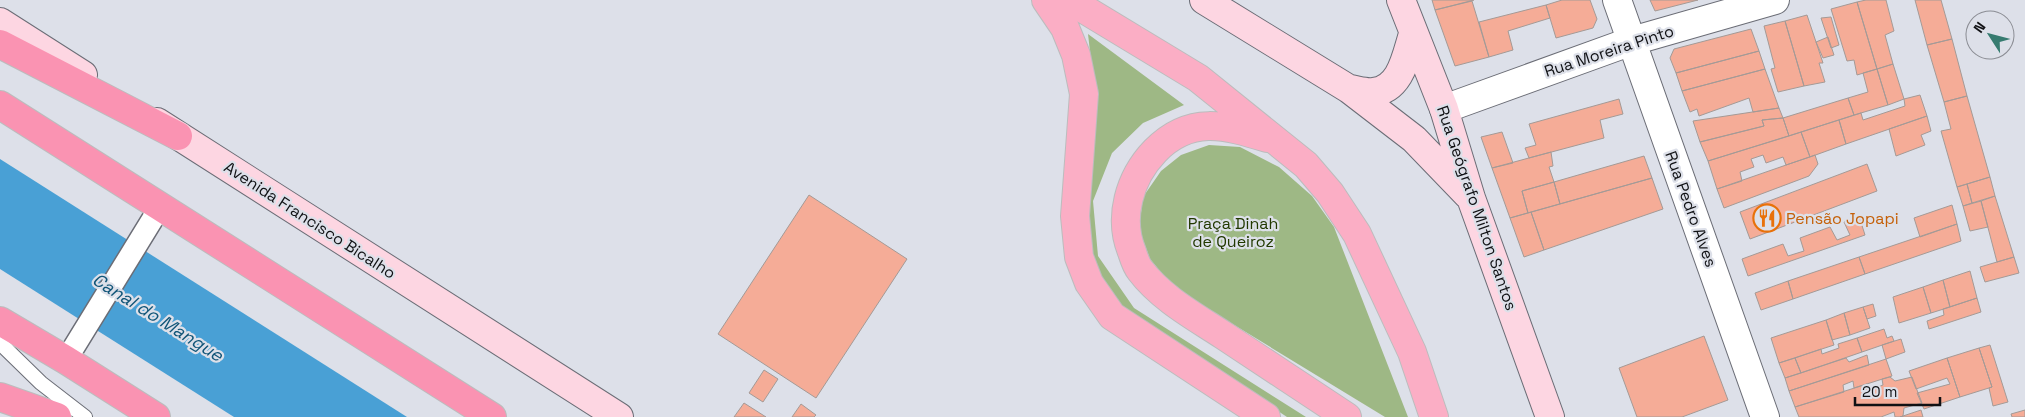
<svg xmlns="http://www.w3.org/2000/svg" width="2025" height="417" font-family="'Space Grotesk',sans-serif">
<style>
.green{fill:#9eb885}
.water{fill:#49a0d5}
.building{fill:#f5ac97;stroke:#a49a96}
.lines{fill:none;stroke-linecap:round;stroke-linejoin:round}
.service-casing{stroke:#6b6d76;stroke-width:16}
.pedestrian-casing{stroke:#6b6d76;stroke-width:24}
.minor-casing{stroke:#6b6d76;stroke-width:30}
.tertiary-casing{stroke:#6b6d76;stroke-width:30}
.secondary-casing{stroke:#6b6d76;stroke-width:30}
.primary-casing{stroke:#bcbcbd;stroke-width:30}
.trunk-casing{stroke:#bcbcbd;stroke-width:30}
.service{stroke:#fff;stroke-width:14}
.pedestrian{stroke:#fff;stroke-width:21}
.minor{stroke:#fff;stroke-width:28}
.tertiary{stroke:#fff;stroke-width:28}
.secondary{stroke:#fdd6e2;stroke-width:28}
.primary{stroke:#fbaec5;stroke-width:28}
.trunk{stroke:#fa93b2;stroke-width:28}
.labels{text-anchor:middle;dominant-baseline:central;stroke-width:4.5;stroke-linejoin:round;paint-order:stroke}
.street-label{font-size:16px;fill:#101114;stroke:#dde0e9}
.food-label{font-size:16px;fill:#c56008;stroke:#dde0e9;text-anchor:start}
.park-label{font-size:16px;fill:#223900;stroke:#dde0e9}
.water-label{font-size:18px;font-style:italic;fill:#115578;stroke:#dde0e9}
</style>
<rect width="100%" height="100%" fill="#dde0e9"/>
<!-- green -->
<path class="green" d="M1088,34L1184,105L1143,123L1112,153L1093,201L1098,256L1134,308L1306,417H1287L1113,303L1095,275L1085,229L1095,95Z
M1209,145L1240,147L1279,167L1312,196L1334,227L1408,417H1385L1175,289L1150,259L1139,229L1143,197L1161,171L1181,155Z"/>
<!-- water -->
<path class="water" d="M0,159L407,417H234L0,269Z"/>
<!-- building -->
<path class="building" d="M1432,0H1474L1435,10Z
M1562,0H1590L1597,19L1593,28L1556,38L1546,5Z
M1650,0H1698L1655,11Z
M1866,0H1886L1894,31L1885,35L1893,64L1877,69L1857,2Z
M1915,0H1941L1952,39L1927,45Z
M1472,1L1489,57L1455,66L1435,10Z
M1857,2L1877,69L1857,75L1854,60L1847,61L1831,9Z
M1546,5L1550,18L1508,31L1513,50L1489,57L1479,22Z
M1807,15L1823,63H1819L1825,82L1804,86L1785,21Z
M1831,17L1839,45L1831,48L1821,18Z
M1785,21L1804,86L1778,92L1771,69L1775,68L1764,26Z
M1751,29L1759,51L1676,73L1670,58L1674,49Z
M1828,37L1834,55L1823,58L1816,42Z
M1952,39L1967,96L1944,102L1927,45Z
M1759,51L1765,69L1682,91L1676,73Z
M1893,64L1904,99L1888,105L1877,69Z
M1765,69L1779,108L1753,112L1749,98L1699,116L1697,109L1690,112L1682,91Z
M1877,69L1888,105L1854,115L1848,98L1868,92L1863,73Z
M1920,95L1927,116L1846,144L1839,120L1861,113L1863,120L1905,106L1904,99Z
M1967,96L1990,177L1957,187L1941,131L1951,129L1944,102Z
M1848,98L1854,115L1789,136L1783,118Z
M1619,99L1623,114L1600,120L1604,138L1529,158L1525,148L1536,145L1529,124Z
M1779,108L1783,118L1762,120L1764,126L1700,142L1693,121Z
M1927,116L1931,131L1921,135L1925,145L1896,156L1889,129Z
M1783,118L1789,136L1708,161L1700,142L1764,126L1762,120Z
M1839,120L1846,144L1810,157L1801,132Z
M1502,132L1513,163L1492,168L1481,137Z
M1801,132L1810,157L1786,165L1783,157L1766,163L1763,155L1751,159L1754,167L1740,172L1742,181L1717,189L1708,161Z
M1551,152L1553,166L1549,167L1554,182L1522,191L1528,213L1510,218L1492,168Z
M1815,155L1818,164L1809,176L1724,208L1717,189Z
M1644,156L1652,178L1560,204L1554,182Z
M1867,164L1877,191L1750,239L1740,212Z
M1990,177L1995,196L1972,203L1967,184Z
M1652,178L1663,209L1544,250L1531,212Z
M1554,182L1560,204L1528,213L1522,191Z
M1967,184L1972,203L1963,206L1957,187Z
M809,195L907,259L816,398L718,334Z
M1995,196L2014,257L1997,262L1981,201Z
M1981,201L1988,227L1970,231L1963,206Z
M1952,205L1957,224L1920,237L1914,218Z
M1531,212L1544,250L1524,257L1510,218Z
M1859,216L1865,235L1748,276L1742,259L1783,244L1788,256L1804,251L1800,238L1830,227L1837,240L1850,235L1844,222Z
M1957,224L1961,241L1865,274L1859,257Z
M1859,257L1865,274L1793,299L1788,281Z
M2014,257L2019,273L1985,282L1980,267Z
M1970,271L1977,298L1950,307L1943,280Z
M1943,280L1950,307L1931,313L1923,287Z
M1788,281L1793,299L1761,310L1755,293Z
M1923,287L1931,313L1899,323L1893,297Z
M1977,298L1981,312L1929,329L1927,321L1944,315L1943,309Z
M1873,304L1876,316L1867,319L1863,307Z
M1863,307L1870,328L1850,335L1844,313Z
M1844,313L1850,335L1832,340L1826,320Z
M1826,320L1834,345L1779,363L1771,338Z
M1884,329L1887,338L1892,336L1894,341L1862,352L1857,338Z
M1704,336L1728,400L1682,417H1637L1619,368Z
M1857,338L1862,352L1801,373L1795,358L1821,349L1822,354L1839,348L1838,344Z
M1901,339L1905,352L1886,359L1882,345Z
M1990,345L2008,402L1993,406L1989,388L1992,387L1979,348Z
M1979,348L1992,387L1960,397L1947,358Z
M1867,355L1869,365L1789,391L1785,378L1846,358L1849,362Z
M1795,358L1801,373L1785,378L1779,363Z
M1947,358L1960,397L1924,409L1917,393L1950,384L1947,378L1916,389L1909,371Z
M1886,359L1892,376L1854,388L1853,381L1843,385L1844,392L1795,407L1789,391Z
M764,370L778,379L763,402L749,393Z
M1890,377L1895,381L1912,377L1922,403L1904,408L1903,416L1900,417H1895L1894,412L1881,417H1799L1795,407L1867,384L1868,391L1883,385L1882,379Z
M744,403L766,417H734Z
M801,404L816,415L814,417H792Z
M1921,410L1923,417H1900Z
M2025,410V417H2012L2011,414Z"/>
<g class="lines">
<!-- service casing -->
<g class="service-casing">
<path id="service" d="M0,343L41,383L85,417"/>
</g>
<!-- pedestrian casing -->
<g class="pedestrian-casing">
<path id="pedestrian" d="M66,360L160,207"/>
</g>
<!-- minor casing -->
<g class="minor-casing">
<path id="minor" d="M1444,109L1632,41L1775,0"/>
</g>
<!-- tertiary casing -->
<g class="tertiary-casing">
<path id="tertiary" d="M1617,0L1765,417"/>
</g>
<!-- secondary casing -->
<g class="secondary-casing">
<path id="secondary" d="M1204,0L1349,89L1414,139L1468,195
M1401,0L1444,109L1471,198L1550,417
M0,22L83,75
M1349,89C1357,90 1366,93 1373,92C1401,90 1406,56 1413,34
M157,122L619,417"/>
</g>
<!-- primary casing -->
<g class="primary-casing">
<path id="primary" d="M1046,0L1065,28L1076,55L1084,94L1075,216L1079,257L1089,283L1112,316L1266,417
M1069,0L1198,78L1306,165L1330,193L1357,234L1412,352L1434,417
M1267,138C1225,125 1190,115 1155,151C1129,178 1118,218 1132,252C1134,258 1136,265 1140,270C1161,298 1194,316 1223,335C1264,362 1306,390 1347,417"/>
</g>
<!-- trunk casing -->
<g class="trunk-casing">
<path id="trunk" d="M0,44L178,136
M0,105L492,417
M0,321L66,360L156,417
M0,397L57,417"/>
</g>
<!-- service -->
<use href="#service" class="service"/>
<!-- pedestrian -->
<use href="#pedestrian" class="pedestrian"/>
<!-- minor -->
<use href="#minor" class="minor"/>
<!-- tertiary -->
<use href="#tertiary" class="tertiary"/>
<!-- secondary -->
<use href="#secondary" class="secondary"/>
<!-- primary -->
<use href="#primary" class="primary"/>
<!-- trunk -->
<use href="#trunk" class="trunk"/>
</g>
<!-- icons -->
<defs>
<g id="restaurant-ring" transform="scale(1.4375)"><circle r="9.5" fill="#dde0e9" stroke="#e8710a" stroke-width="1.5"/><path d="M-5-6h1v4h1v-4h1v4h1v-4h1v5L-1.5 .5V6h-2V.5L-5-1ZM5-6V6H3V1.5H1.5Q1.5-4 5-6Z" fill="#e8710a"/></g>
</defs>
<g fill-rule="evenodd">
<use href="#restaurant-ring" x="1767" y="218"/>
</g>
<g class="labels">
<!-- street labels -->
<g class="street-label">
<text transform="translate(1609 51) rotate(-18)">Rua Moreira Pinto</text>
<text transform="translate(1477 208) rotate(71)">Rua Geógrafo Milton Santos</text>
<text transform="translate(1691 209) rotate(70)">Rua Pedro Alves</text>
<text transform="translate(310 220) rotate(33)">Avenida Francisco Bicalho</text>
</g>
<!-- food labels -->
<g class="food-label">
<text x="1786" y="218">Pensão Jopapi</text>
</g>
<!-- park labels -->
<g class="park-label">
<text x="1233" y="223">Praça Dinah<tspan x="1233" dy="18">de Queiroz</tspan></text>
</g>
<!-- water labels -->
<g class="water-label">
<text transform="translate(158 317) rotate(32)">Canal do Mangue</text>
</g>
</g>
<!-- north arrow -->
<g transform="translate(1990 35) rotate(306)"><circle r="24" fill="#dde0e9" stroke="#8b8d94"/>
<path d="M0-4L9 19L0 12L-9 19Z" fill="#367b70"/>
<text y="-8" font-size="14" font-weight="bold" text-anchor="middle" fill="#101114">N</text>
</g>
<!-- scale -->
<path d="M1855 397v8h85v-8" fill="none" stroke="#101114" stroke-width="2.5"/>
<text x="1862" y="397" font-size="15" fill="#101114" stroke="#dde0e9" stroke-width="4" paint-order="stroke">20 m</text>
</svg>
